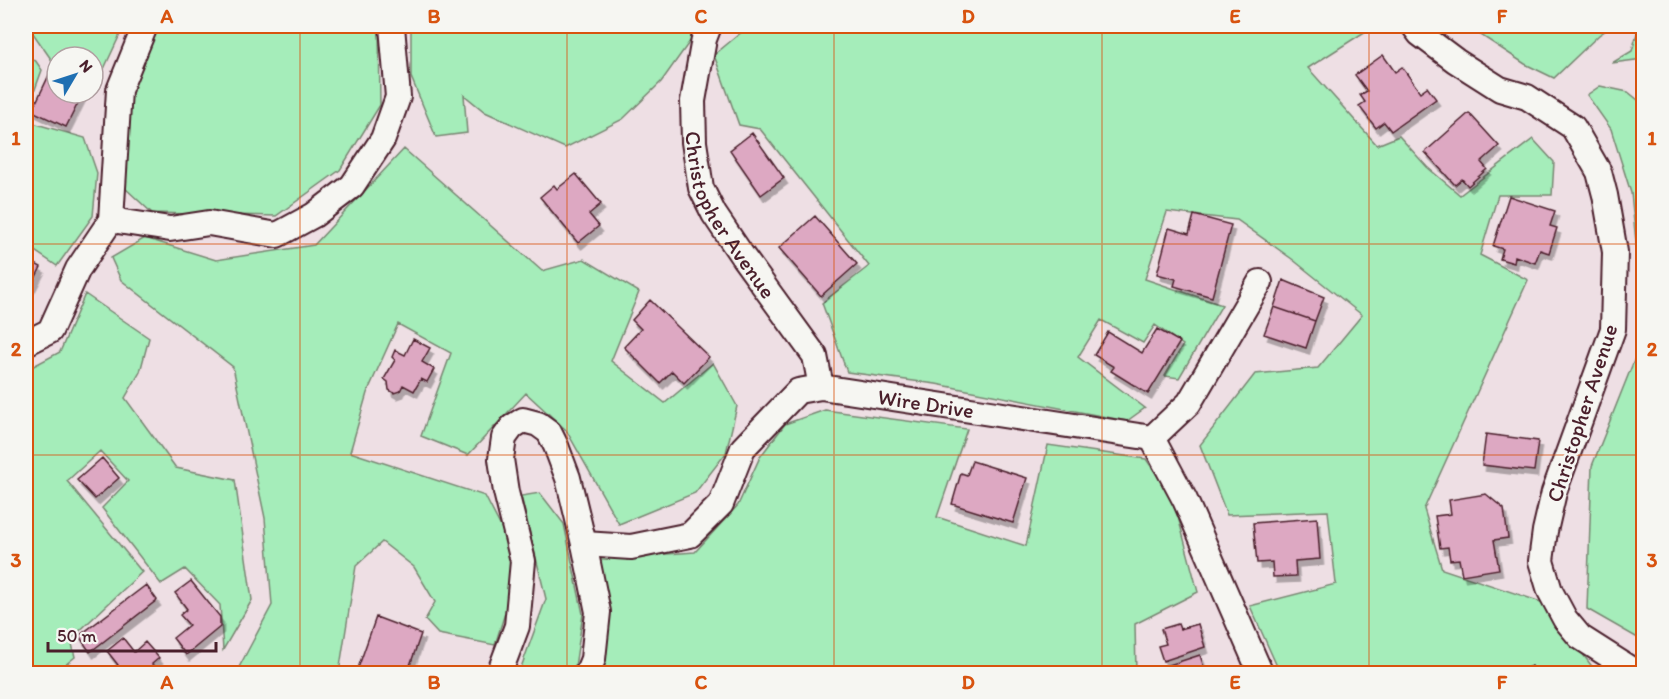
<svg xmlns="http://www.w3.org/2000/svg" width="1669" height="699" font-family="Itim,sans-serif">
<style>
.green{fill:#a5edba;stroke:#788672;stroke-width:1.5}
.building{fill:#dda8c2;stroke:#4a1f2b;stroke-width:1.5;filter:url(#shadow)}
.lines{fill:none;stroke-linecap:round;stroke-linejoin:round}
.minor-casing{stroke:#4a1f2b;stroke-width:28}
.minor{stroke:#f6f6f2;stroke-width:24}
.grid{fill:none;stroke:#d8530f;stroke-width:1.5;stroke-opacity:0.55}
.labels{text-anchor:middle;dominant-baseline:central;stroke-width:5;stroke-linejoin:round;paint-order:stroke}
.street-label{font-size:22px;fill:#4a1f2b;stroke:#f6f6f2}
.neatline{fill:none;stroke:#d8530f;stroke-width:2}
.grid-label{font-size:20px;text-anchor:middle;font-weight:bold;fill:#d8530f}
</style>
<defs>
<filter id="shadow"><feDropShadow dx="3.5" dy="6" stdDeviation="0" flood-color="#0004"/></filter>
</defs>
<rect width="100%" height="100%" fill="#eedfe4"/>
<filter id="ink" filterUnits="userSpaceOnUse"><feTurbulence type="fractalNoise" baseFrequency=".0167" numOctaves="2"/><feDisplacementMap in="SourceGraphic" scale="12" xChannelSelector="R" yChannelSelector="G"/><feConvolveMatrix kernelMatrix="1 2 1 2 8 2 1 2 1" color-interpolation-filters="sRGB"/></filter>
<g filter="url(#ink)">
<!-- green -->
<path class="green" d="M28,26H124L103,71L93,69V57H57V62H53Z
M155,26H379L380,105L340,170L276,216L152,213L125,188L131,87Z
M411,26H694L693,37L661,82L623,119L565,148L485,112L464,95L467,133L436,137L411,77Z
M749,26H1374L1308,68L1377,145L1399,136L1427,167L1460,195L1533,139L1554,162L1552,195H1498L1480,255L1528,280L1424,509L1442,569L1544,603L1597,673H1280L1250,606L1336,584L1328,511L1227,515L1200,445L1255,374L1318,368L1362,315L1292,259L1237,220L1167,212L1145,279L1222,305L1179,378L1165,376L1183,345L1155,325L1143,343L1101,320L1078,357L1145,408L1127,421L936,384L847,372L822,303L869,266L760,129L739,125L714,55Z
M1467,26H1612L1599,35L1554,78L1525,64Z
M1639,26H1643V59L1612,63L1632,51Z
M35,60L42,70L26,114V63Z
M1600,86L1628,92L1643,104L1644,310L1641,311L1639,271L1631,193L1611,129L1587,95Z
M26,121L85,138L97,173L93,216L57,266L26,245Z
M404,149L542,271L584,259L639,292L611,361L665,403L713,363L737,406L726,453L695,493L619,524L566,430L526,393L468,455L421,436L451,353L398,324L367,393L350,452L485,496L504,533L515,581L495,645L438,634L425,620L435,602L414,567L382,542L356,566L339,673H236L272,605L265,518L233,367L121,280L111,258L145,238L216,260L314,245Z
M85,294L149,338L140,372L125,398L176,468L235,480L252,600L223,650L220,605L185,569L161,584L102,508L128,481L100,451L67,481L142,572L71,639L75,657L55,673H26V370L60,352Z
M1643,338L1644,641H1643L1587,609L1592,466Z
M825,410L967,429L937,517L1026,546L1048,445L1146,459L1173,498L1198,592L1135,624L1136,673H599L595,559L695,552L738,505L760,457L785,424Z
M540,493L564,524L583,614L574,673H519L546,599L521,496Z"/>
<!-- building -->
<path class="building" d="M1383,55L1395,72L1402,67L1420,92L1427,87L1436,99L1391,131L1384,122L1376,128L1359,106L1365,102L1360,95L1367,91L1355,75Z
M50,73L57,76V93H83L66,127L32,111Z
M1469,113L1499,146L1481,162L1487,169L1468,186L1462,179L1455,185L1425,152Z
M752,133L784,178L761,195L730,150Z
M576,174L601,204L589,214L599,226L578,243L540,197L554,185L557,189Z
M1509,196L1555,211L1550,226L1557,228L1549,253L1540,250L1535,263L1515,256L1514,263L1500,259L1503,249L1493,246Z
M1194,215L1231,225L1212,297L1174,286L1176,279L1157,274L1169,228L1189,234Z
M815,216L857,264L821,296L779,248Z
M26,259L41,267L26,296Z
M1283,280L1324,297L1315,321L1274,307Z
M650,300L709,357L684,383L672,371L660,383L624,347L641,329L632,320Z
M1274,307L1315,321L1306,348L1264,334Z
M1157,329L1180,342L1148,394L1111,371L1114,367L1094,355L1108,332L1142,353Z
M413,339L430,348L422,362L434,369L427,382L421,379L414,391L403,385L400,391L394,393L389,390L388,382L384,379L395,360L392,357L395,350L405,355Z
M1486,434L1538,441L1534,471L1482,465Z
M102,458L119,478L95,499L77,480Z
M972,461L1027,478L1013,523L952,504L961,473L967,475Z
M1486,494L1504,509L1508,538L1494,540L1499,569L1462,575L1459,559L1450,560L1448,547L1440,548L1435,516L1451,514L1449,500Z
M1317,518L1320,559L1295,561L1296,576L1273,577L1272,562L1257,563L1253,523Z
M191,581L220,617V627L186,655L173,638L189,625L180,615L187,609L175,593Z
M146,585L157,600L90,652L79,636Z
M376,617L421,634L407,674H356Z
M1178,624L1180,629L1198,624L1205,647L1163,661L1158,646L1166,644L1161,629Z
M123,638L134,652L145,642L159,658L152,664L160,674H108L118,665L107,651Z
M1200,655L1206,674H1172L1169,665Z
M1532,666L1535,674H1512V673Z"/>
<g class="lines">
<!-- minor casing -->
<g class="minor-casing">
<g id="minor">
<path id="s1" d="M709,26L704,39L693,101L694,142L701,188L714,214L743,257L815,356L821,387"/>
<path d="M1414,26L1420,34L1456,61L1500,89L1527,97L1573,127L1599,172L1605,195L1615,252L1613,329L1554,492L1545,531L1541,561L1550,591L1565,619L1580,637L1638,674"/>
<path d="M111,220L170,229L209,223L277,235L314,215L352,186L383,139L398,97L392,26"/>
<path d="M26,343L50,331L78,269L111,220L119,90L145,26"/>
<path d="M1152,438L1185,500L1261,674"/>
<path id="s2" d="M584,544L631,547L690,535L721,504L743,448L798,391L821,387L1152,438L1189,403L1260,282"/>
<path d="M499,674L517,626L523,561L506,492L501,459L504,438L512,427L523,420L538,424L549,432L556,446L568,478L584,544L598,612L593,659L587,674"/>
</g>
</g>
<!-- minor -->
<use href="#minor" class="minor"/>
</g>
</g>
<!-- grid -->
<path class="grid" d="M300,26V674M567,26V674M834,26V674M1102,26V674M1369,26V674M26,244H1644M26,455H1644"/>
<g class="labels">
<!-- street labels -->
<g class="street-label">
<text stroke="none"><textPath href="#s1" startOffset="200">Christopher Avenue</textPath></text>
<text stroke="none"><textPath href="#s2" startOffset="420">Wire Drive</textPath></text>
<text transform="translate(1582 413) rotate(-72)">Christopher Avenue</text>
</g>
</g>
<!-- margin -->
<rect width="1669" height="699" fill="none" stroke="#f6f6f2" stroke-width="66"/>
<!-- north arrow -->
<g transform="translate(75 75) rotate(51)"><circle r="28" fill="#f6f6f2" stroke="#b1a0a2" stroke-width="1.5"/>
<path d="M0-4.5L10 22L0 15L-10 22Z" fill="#1f6fb2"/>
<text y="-9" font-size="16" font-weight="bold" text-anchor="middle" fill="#4a1f2b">N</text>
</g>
<!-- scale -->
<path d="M48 642v9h168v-9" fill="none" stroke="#4a1f2b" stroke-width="3"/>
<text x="57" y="642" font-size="18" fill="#4a1f2b" stroke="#f6f6f2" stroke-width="4.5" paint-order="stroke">50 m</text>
<rect x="33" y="33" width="1603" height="633" class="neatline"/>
<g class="grid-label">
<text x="167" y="23">A</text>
<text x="434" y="23">B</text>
<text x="701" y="23">C</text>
<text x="968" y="23">D</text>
<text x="1235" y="23">E</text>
<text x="1502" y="23">F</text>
<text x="16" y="145">1</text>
<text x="1652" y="145">1</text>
<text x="16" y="356">2</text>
<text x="1652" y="356">2</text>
<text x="16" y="567">3</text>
<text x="1652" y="567">3</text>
<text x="167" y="689">A</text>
<text x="434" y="689">B</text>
<text x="701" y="689">C</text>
<text x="968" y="689">D</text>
<text x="1235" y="689">E</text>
<text x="1502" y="689">F</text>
</g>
</svg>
